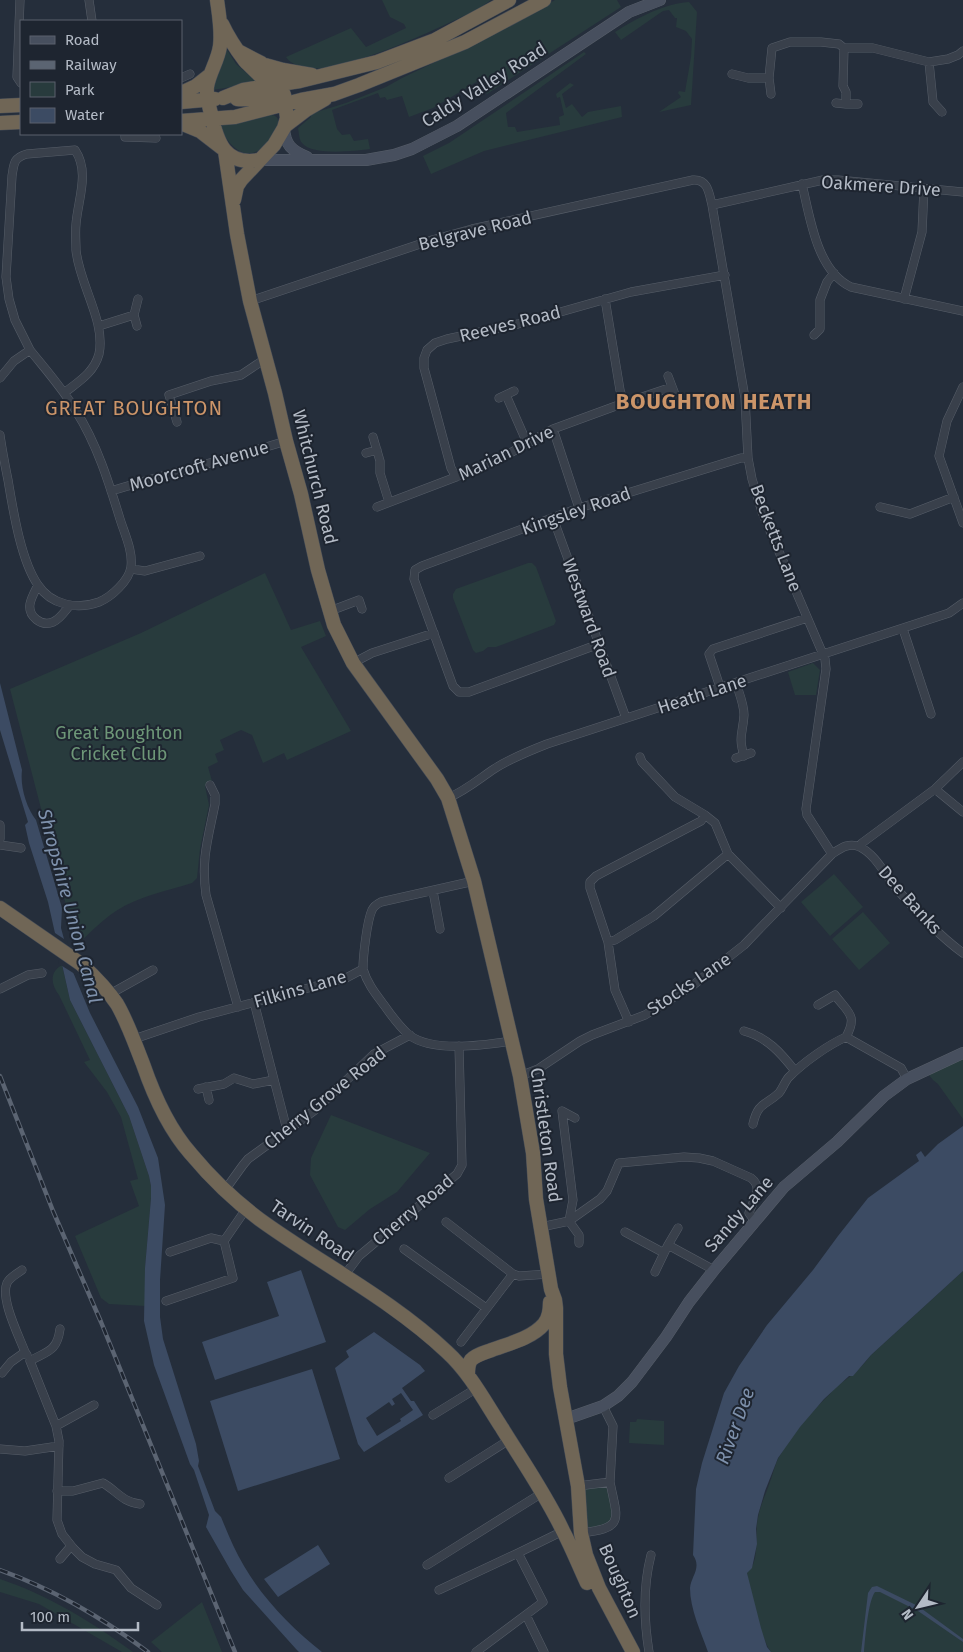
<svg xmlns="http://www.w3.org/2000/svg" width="963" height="1652" font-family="'Fira Sans',sans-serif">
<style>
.green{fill:#283b3d}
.water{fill:#3c4b63;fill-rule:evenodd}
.pier{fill:#252e3b}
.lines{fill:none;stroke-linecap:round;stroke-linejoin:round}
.street-casing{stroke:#575e69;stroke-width:9}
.secondary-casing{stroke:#575e69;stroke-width:12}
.highway-casing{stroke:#444b56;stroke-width:15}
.street{stroke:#39404b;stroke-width:8}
.secondary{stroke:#474f5e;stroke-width:11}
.highway{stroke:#706656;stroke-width:14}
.rail-casing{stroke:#5b6472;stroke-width:4.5}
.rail{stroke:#1e2530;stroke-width:2.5;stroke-dasharray:8;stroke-linecap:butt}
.labels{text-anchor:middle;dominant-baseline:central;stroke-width:4;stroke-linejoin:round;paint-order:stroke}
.street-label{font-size:18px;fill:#b4bbc6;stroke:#1e2530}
.park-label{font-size:18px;fill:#6d9677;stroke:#1e2530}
.water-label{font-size:19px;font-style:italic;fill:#7e91ac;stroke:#1e2530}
.quarter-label{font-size:20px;letter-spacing:1px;fill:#cc9569;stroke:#1e2530}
.district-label{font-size:22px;font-weight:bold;letter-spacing:1px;fill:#cc9569;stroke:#1e2530}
</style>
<rect width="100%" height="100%" fill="#252e3b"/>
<!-- green -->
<path class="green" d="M382,0H491C476,12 457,19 440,27C407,42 367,59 332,67C319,70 293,69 286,57L351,28L366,47L406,28L404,24L390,17Z
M555,0H617L621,7L487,94L478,81L433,108L409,117L402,96L387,100L385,97L380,98L378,93L332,110L337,129L342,135L350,134L354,141L368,139L370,149C355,151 312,156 302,143C299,140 299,133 298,128L311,117L310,114L346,103L386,87L402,78L498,32Z
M689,2L697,12L691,105L659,112L681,97L678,93L679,91L685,92L691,57L692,39L686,31L676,27L677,18H675L669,10L663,11L621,40L615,32C637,18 663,4 689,2Z
M226,48L236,64L258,83L212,90Z
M584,52L586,54L506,113L508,127H515L517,132L560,125L559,117L564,115L560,97L557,98L556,94L570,83L574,85L562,94L566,108L572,104L582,117L588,112L621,106L622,117L484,151L431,174L423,156L449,143Z
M270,115C274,115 278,116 278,121C279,127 273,134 270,139C250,168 229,148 218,124L242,122Z
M528,563H532L536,567L556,621L554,625L496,647H488L483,651L476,653L473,650L453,598V594L456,589Z
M265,573L291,630L320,621L326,636L301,647L351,731L287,760L284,753L263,763L252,735L241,730L220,740L224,750L215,754L218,762L208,767L212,781L205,786L209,805L200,849L197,878L192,883C166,891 139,896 116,911C102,920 90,933 78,944L72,935V928L10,689L141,633Z
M813,663L820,670L816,695H795L788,672Z
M834,874L863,907L830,936L801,902Z
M863,912L890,943L859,970L832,939Z
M62,965L70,1000L129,1116L149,1176L151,1186V1198L145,1268V1306L109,1304L101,1298L75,1236L139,1206L130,1181L138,1179L121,1117L107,1092L84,1062L90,1060L59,995C51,985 49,972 62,965Z
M963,1057V1119L938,1084L933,1080L929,1075Z
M331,1115L430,1153L397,1192L370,1209L345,1230L338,1227L310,1175L311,1158Z
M963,1271V1652H771C761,1638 749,1591 747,1573C761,1561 754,1535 758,1518C760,1506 766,1494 770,1482C773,1474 775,1464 779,1457C792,1434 811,1412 830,1394C833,1390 837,1385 841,1383C852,1376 863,1366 871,1355Z
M637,1419L664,1421V1445L629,1443L630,1422H636Z
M605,1485L609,1487L614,1514L612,1522L604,1527H583L582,1488Z
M0,1579C48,1595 92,1622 133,1652H122L39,1604L0,1592Z
M202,1602L222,1652H162L151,1642Z"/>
<!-- water -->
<path class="water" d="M0,683L22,770C20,786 26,807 36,820L62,908L61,928L73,972L90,1013L138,1107L158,1158L165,1205L160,1280V1317L163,1339L196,1444L199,1461L198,1466L215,1511L221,1517C228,1534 235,1551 244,1566C263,1599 293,1629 322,1652H299L296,1649L243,1590L231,1571L206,1527L209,1515L194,1470L190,1464L154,1365L144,1321L145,1268L151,1198V1186L149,1176L129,1116L70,1000L48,902L29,843L25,825L28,822L0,730Z
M963,1126V1271L871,1355L853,1376H849L824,1399L800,1427L778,1458L765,1491L758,1515L756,1529L757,1544L752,1568L747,1573L761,1628L767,1647L771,1652H708C701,1632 690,1609 690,1588C691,1576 702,1568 693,1555L696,1489L702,1463L724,1393L739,1366L767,1325L813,1270L838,1236L868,1198L919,1161L916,1155L921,1151L925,1157L938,1144Z
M301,1270L326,1342L215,1380L202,1342L279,1316L267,1282Z
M374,1332L420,1365L425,1371L402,1388L411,1401H414L423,1415L364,1452L358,1444L335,1368L349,1357L346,1351ZM401,1393L413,1410L400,1419L401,1421L377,1436L366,1418L389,1402L392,1406L395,1404L392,1399Z
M312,1369L340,1459L238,1491L210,1401Z
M318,1545L330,1564L278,1597L264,1579Z
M877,1586L918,1606L963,1639V1642L918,1611L880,1592H875C868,1601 865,1639 864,1652H861L868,1593L872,1587Z"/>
<!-- pier -->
<path class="pier" d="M52,931L67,941L78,976L59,964Z"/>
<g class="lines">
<!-- street casing -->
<g class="street-casing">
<path id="street" d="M20,0L17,77L21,83
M89,0L92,21
M844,48L843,86L846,92V104H858
M929,62L933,102L942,112
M732,74L748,78H769L772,48L790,42H821L839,44L844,48H873L929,62L948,59L958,55L963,51
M181,78L190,74
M769,78L771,94
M836,103L846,104
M125,134V137L156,138
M802,184C810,218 817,271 851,287L963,311
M712,205L823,180H838L963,192
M904,299L922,232L924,188
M250,301L432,240L472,229L693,180C708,179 709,193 712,205L745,398L748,458L752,479L762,512L825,659L826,669L806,809L807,815L832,854
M134,315L138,299
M99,326L134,315L137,326
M814,335L820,329V300L827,282L834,273
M30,350L15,320L9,299L6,277L12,176C14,164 13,158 27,154L75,150C90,172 78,199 76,224C75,232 76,242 76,250C79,284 106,321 99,354C94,373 78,382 64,393
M668,376L676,397
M0,378L14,361L30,350C46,370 63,389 76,411C97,444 109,483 120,519C125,535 133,551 131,567C129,581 111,597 99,602C77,610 51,605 38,585C21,561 13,510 8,480C5,465 2,450 0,435
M963,387L947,421L939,456L963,523
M506,395L527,443
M499,398L514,391
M624,403L672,387
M177,422L169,395L211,381L241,375L265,359
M553,429L579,508
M373,437L380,461V473L389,502
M366,453L377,450
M456,477L451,468L424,368V358L427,350L435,343L447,339L518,324L631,292L725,275
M111,491C170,473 228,459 286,441
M377,507L456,477L512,452L553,429L624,403L620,390L605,299
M880,507L910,514L954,497
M553,518L626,718
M131,569L145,571L200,556
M38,585C35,591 31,598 30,604C28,616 41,627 53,622C60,619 65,611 70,605
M330,611L359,600L362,609
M903,629L931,714
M599,644L469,692H459L453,686L414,579L415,570L422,566L579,508L741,458H748
M353,663L372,653L434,633
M736,683C739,693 744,704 744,715C743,733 738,736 744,756H742
M720,687L709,654L713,649L807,618
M640,757L642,762L675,797L705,815L715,823L728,854L781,908
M736,758L751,753
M210,785L215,795V804C208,839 201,859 206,895L238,1007
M935,789L963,812
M448,798C465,791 479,779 494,769C511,758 529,751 547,744L949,613L963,603
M0,825V839
M0,845L21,848
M859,846L862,843L935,789L963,762
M433,891L440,929
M608,942L615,940L654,916L728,854
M363,969C367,983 375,993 384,1005C391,1015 400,1027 409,1035C433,1053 484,1045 512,1041
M0,989L28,975L42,973
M110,994L153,970
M254,1002L287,1130
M818,1005L835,995C848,1013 858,1015 846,1037L901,1068L907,1079
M629,1022L615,990L608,942L590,888V882L596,876L701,821L705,815
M744,1031C767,1037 781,1053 795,1071
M134,1039L199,1017L346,978L363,969C363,956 367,921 372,910C374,906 377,904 381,902L474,881
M520,1076L538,1069L580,1041L592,1035L645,1015L692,986L744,945L832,854C841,848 849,842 860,847C876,855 885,875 896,888C916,911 938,935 963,953
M206,1087L209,1100
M198,1089L224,1084L234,1078L253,1084L274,1080
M562,1111L573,1200L569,1221L579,1235V1243
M562,1111L575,1118
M753,1124C758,1102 765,1106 779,1093C783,1088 785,1081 789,1077C804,1062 828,1045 846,1037
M225,1190L243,1165L248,1159L315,1110L374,1054L410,1035
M446,1222L513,1274
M541,1227L569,1221L600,1199L607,1191L619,1163L684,1157L699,1158L713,1161L751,1178C764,1188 753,1200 749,1213L755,1221
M625,1232L664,1253
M668,1245L678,1228
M404,1249L486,1308
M170,1252L211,1238L224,1241
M22,1270C17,1274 10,1277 7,1283C0,1299 19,1336 25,1352
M655,1272L668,1245L714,1270
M344,1276L359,1256L457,1174L462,1165L459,1046
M166,1301L233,1278L224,1241L246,1209
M461,1342L513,1274L519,1276L549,1274
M2,1373L11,1362L25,1352L27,1355
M94,1405L56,1426L59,1441L57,1520L62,1534L73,1548L82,1557L95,1564L116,1570L131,1588L157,1605
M603,1406L613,1426L610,1482
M433,1415L477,1388
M56,1426L30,1361C47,1351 57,1352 60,1329
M0,1449L25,1451L59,1446
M449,1478L509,1440
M578,1486L610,1482C617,1519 626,1528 581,1533
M57,1491H73L103,1483C117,1491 122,1502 140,1504
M60,1559L71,1546
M427,1565L542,1493
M439,1590L518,1553
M526,1615L544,1652
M476,1652L543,1602L518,1553L563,1531
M649,1652C644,1621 643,1586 651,1555"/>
</g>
<!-- secondary casing -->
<g class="secondary-casing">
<path id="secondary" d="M284,128C285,145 292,151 307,157
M259,160H366L394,155L412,149L457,126L629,12L660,0
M566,1419L603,1406L618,1396L632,1382L666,1337L689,1302L714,1270L784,1187L837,1142L884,1096L907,1079L963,1053"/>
</g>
<!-- highway casing -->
<g class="highway-casing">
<path id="highway" d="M217,0C219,15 222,31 220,46C218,61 209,73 207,87C206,96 209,105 211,114C217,142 225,166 259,160
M222,24C228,37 236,49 245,61C256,73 273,83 272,102L266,109
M265,65L283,70L312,75
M181,93L196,86L210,75
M223,98L243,90L300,81L377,62L435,40L509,0
M237,99C251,101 266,94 279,101
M181,102L215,99
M0,106L21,105
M181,121L235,117L301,100L334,94L359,85L465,42L544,0
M0,123L21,122
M183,124L200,131L222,148
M285,126L306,110L325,99
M225,151L237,234L250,301L275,393L286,441L301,494L318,570L334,625L353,663L437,779L448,798L474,881L520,1076L533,1153L536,1199L551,1289L555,1300L556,1308V1354L560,1387L578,1486L581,1533L586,1555L599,1588L633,1652
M234,200L237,186L241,180L274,145L284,128L287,118L284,95L278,80L261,63L238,51
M0,908L81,964C94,976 107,989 117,1004C128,1023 135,1044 143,1064C154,1096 168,1128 191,1154C211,1178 235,1201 259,1219C321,1264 391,1299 447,1352C470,1373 485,1402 502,1428C523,1462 546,1495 563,1531C572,1548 579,1566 587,1583
M468,1374C468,1369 468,1364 471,1360C476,1355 483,1353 489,1351C507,1344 531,1339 544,1324C549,1318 550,1310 550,1302"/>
</g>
<!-- street -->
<use href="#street" class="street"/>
<!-- secondary -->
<use href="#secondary" class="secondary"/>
<!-- highway -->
<use href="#highway" class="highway"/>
<!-- rail casing -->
<g class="rail-casing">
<path id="rail" d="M0,1076L53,1211L101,1322L235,1652
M0,1570C53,1589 103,1618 148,1652"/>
</g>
<!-- rail -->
<use href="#rail" class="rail"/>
</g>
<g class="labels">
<!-- street labels -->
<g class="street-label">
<text transform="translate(484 85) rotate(-32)">Caldy Valley Road</text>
<text transform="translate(881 186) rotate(4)">Oakmere Drive</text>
<text transform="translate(475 231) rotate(-14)">Belgrave Road</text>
<text transform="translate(510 324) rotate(-14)">Reeves Road</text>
<text transform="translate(506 453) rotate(-26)">Marian Drive</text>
<text transform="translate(199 466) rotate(-16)">Moorcroft Avenue</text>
<text transform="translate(315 477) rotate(76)">Whitchurch Road</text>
<text transform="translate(576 511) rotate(-19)">Kingsley Road</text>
<text transform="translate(776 538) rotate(69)">Becketts Lane</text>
<text transform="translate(589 618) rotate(70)">Westward Road</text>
<text transform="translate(702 694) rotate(-18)">Heath Lane</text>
<text transform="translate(910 900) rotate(48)">Dee Banks</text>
<text transform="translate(689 984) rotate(-34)">Stocks Lane</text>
<text transform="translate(300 989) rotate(-16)">Filkins Lane</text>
<text transform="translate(325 1098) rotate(-39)">Cherry Grove Road</text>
<text transform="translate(546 1135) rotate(82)">Christleton Road</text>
<text transform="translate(413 1210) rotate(-40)">Cherry Road</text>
<text transform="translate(739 1214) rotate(-49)">Sandy Lane</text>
<text transform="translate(312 1231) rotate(34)">Tarvin Road</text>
<text transform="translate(620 1581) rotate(66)">Boughton</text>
</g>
<!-- park labels -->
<g class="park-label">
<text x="119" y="733">Great Boughton<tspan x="119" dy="21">Cricket Club</tspan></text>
</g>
<!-- water labels -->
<g class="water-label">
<text transform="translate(70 906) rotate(75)">Shropshire Union Canal</text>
<text transform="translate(735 1426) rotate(-70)">River Dee</text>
</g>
<!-- quarter labels -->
<g class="quarter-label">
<text x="134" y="408">GREAT BOUGHTON</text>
</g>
<!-- district labels -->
<g class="district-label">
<text x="714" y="401">BOUGHTON HEATH</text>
</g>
</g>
<!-- legend -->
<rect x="20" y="20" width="162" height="115" fill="#1e2530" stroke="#5a616c"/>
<rect x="30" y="36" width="25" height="8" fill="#474f5e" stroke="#5a616c"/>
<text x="65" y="45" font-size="15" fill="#b4bbc6">Road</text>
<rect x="30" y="61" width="25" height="8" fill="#5b6472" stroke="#5a616c"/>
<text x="65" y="70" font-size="15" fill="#b4bbc6">Railway</text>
<rect x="30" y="82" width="25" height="15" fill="#283b3d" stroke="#5a616c"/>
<text x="65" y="95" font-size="15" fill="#b4bbc6">Park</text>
<rect x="30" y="108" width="25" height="15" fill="#3c4b63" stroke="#5a616c"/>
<text x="65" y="120" font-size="15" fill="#b4bbc6">Water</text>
<!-- north arrow -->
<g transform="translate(918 1607) rotate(235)" stroke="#1e2530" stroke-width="4" paint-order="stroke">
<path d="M0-4L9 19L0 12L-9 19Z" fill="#b4bbc6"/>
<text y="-8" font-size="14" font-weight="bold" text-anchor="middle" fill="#b4bbc6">N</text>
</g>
<!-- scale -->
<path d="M22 1622v8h116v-8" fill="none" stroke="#b4bbc6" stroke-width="2.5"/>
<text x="30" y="1622" font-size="15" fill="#b4bbc6" stroke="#1e2530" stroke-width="4" paint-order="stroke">100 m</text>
</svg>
